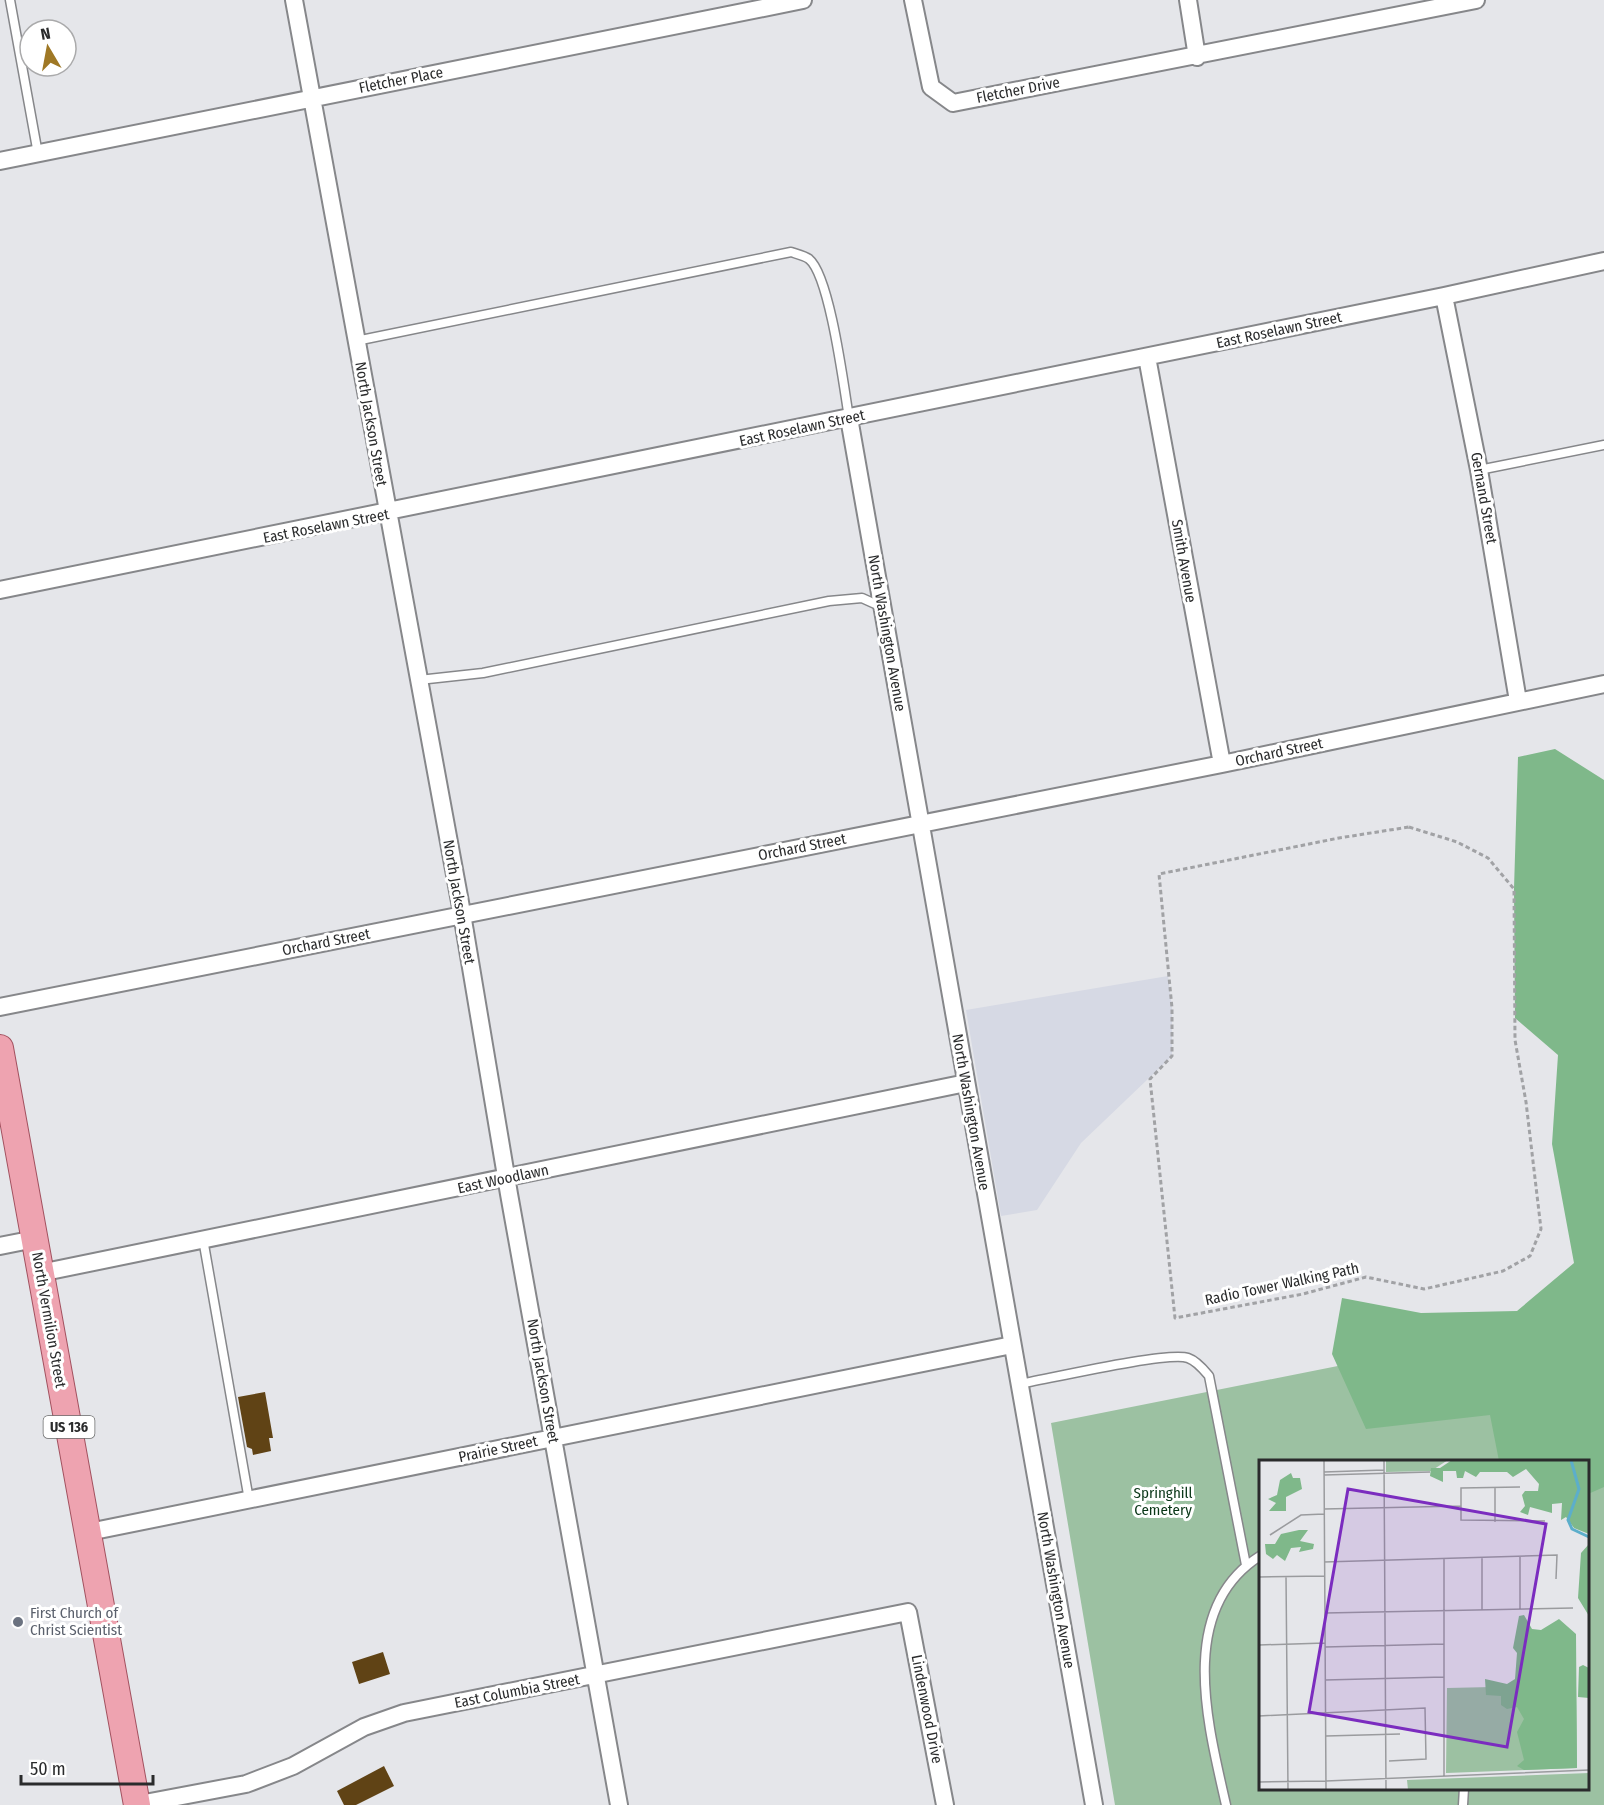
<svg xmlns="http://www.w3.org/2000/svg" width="1604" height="1805" font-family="'Fira Sans Condensed',sans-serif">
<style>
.built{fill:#d6d9e4}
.green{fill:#9cc1a2;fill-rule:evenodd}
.forest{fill:#7fb88a}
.building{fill:#604315}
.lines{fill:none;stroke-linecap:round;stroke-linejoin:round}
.service-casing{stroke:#86878a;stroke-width:11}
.minor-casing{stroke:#86878a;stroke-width:20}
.primary-casing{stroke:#a2515f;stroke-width:28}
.path{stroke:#a1a2a5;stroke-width:3;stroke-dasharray:4.5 3;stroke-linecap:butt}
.service{stroke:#fff;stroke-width:8}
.minor{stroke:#fff;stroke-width:16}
.primary{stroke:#eea3b0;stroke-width:26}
.worship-dot{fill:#6b7280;stroke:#fff;stroke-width:2}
.labels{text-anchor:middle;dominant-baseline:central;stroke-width:6;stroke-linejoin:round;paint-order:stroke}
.shield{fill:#fff;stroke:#6a6b6b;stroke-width:1.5}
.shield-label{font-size:14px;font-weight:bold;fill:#2a2b2c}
.street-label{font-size:15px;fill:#2a2b2c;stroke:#fff}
.park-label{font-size:15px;fill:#0a3718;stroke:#fff}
.worship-label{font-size:15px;fill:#5b616d;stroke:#fff;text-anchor:start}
.inset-river{fill:none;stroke:#5caecb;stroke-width:3}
.inset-road{fill:none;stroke:#9a9b9e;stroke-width:1.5}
.view{fill:#7b2cbf;fill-opacity:0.15;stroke:#7b2cbf;stroke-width:3}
.inset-edge{fill:none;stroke:#2a2b2c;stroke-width:3}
</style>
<rect width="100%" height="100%" fill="#e5e6ea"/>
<!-- built -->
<path class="built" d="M1168,976L1172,1008V1056L1081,1143L1037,1210L1001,1216L966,1010Z"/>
<!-- green -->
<path class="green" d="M1604,1313V1805H1115L1051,1423ZM1260,1462H1588V1788H1260Z"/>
<!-- forest -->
<path class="forest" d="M1555,749L1604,780V1487L1588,1494V1462L1499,1461L1490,1415L1366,1429L1332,1354L1342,1298L1421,1313L1517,1311L1574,1263L1552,1144L1558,1055L1515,1018L1514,889L1518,757Z"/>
<!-- building -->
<path class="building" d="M265,1392L273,1438H269L271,1451L253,1455L252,1449L247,1447L238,1397Z
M383,1652L390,1674L359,1684L352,1662Z
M384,1766L394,1786L356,1805H344L337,1791Z"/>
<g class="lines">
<!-- service casing -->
<g class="service-casing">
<path id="service" d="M10,0L38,154
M356,341L791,252C797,254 805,256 809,259C830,276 844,388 849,418
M1479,470L1604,445
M419,680L483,673L829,601L862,598L882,607
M203,1239L249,1500
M1019,1384C1048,1379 1168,1351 1188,1358C1197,1361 1204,1370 1209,1376L1246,1565
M1226,1805C1208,1725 1176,1609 1260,1556
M1463,1805L1464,1788"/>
</g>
<!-- minor casing -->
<g class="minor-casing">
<path id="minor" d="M294,0L460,902L509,1194L619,1805
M913,0L931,87L953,103L1476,0
M1188,0L1197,57
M0,161L803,0
M1444,296L1479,470L1518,701
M1147,357L1222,764
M849,418L1094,1805
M0,590L1444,296L1604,261
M0,1007L1222,764L1604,684
M0,1246L35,1239
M40,1273L966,1083
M89,1532L1012,1345
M134,1805L246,1784L293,1766L364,1727L404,1713L908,1612L945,1805"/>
</g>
<!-- primary casing -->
<g class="primary-casing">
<path id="primary" d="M0,1048L137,1805"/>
</g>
<!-- path -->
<path class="path" d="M1409,827L1457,842L1488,858L1514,889L1515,1040L1526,1102L1541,1229L1530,1256L1503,1271L1424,1289L1366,1277L1303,1294L1175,1318L1150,1079L1172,1056V1008L1159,874L1339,838Z"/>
<!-- service -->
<use href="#service" class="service"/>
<!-- minor -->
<use href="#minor" class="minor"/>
<!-- primary -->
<use href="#primary" class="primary"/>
</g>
<!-- markers -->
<circle class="worship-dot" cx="18" cy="1622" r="6"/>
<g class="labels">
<!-- shield labels -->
<rect class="shield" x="43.5" y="1416" width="51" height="22" rx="4.5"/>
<g class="shield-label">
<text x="69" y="1427">US 136</text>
</g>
<!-- street labels -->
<g class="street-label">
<text transform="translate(401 80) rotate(-11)">Fletcher Place</text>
<text transform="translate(1018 90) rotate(-11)">Fletcher Drive</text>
<text transform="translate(1279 330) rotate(-12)">East Roselawn Street</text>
<text transform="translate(371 424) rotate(80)">North Jackson Street</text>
<text transform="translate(802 428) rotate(-12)">East Roselawn Street</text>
<text transform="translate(1484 498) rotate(80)">Gernand Street</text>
<text transform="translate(326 526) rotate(-11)">East Roselawn Street</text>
<text transform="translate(1184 561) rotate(80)">Smith Avenue</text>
<text transform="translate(887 633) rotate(80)">North Washington Avenue</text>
<text transform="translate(1279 752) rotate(-12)">Orchard Street</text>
<text transform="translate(802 847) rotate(-11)">Orchard Street</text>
<text transform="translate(459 902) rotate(80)">North Jackson Street</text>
<text transform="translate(326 942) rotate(-11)">Orchard Street</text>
<text transform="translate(971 1112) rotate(80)">North Washington Avenue</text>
<text transform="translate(503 1179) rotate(-12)">East Woodlawn</text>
<text transform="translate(1282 1284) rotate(-12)">Radio Tower Walking Path</text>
<text transform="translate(49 1320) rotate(80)">North Vermilion Street</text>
<text transform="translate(543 1381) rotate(80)">North Jackson Street</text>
<text transform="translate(498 1449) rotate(-12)">Prairie Street</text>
<text transform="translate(1056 1590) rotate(80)">North Washington Avenue</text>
<text transform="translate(517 1691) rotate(-11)">East Columbia Street</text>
<text transform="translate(927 1709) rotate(79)">Lindenwood Drive</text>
</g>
<!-- park labels -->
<g class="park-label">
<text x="1163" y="1493">Springhill<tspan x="1163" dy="17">Cemetery</tspan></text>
</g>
<!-- worship labels -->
<g class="worship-label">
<text x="30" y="1613">First Church of<tspan x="30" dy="17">Christ Scientist</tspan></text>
</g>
</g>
<!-- overview -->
<g transform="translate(1259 1460)">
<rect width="330" height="330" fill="#e5e6ea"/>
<path d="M127,0H189L172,11L127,12ZM317,225L318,308L187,313L188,228ZM330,313V330H149L148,320Z" fill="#9cc1a2"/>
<path d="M193,0H330V74L315,68L307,57L302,60L303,43L293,44V53L271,47L269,55L261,52L266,46L263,35L266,31H279L280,24L267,9L254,17L248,12H221L217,17L206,11L204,18H198L197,11H184V22L171,16L172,8H181ZM32,13L34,18H41L43,29L27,37V51H10L17,43L9,39L18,35L21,20ZM40,70H49L41,81L55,84L54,89L40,92L42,87L32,88L26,101L18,95L14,99L7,94L6,84H16L22,74ZM330,84V156L319,138L322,93ZM265,155L273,169L282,170L300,159L317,174L318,308L265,310L258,306L265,300L258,272L265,259L258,247L248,249L242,245V236L227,235L226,219L248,224L256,219L258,193L254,188L260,156ZM324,205L330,208V238L319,237L320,207Z" fill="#7fb88a"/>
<path class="inset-river" d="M312,0L320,29L309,60L313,69L330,77"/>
<path class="inset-road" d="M65,0L67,330M125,0L127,330M65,12L125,10M65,15L171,12M261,27L202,28V60L286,61M65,49L202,46M236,62V27M11,75L42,55L65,54M261,97V149M223,98V150M185,99V316M65,102L298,95L297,119M27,116L29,330M0,117L66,116M66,153L314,148M0,185L66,183M66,187L185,184M66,220L185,217M0,256L166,248L167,299L130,301M67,276L141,274M67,321L330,310M0,322L67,321"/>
<path class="view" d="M89,29L287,64L248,287L50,252Z"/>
<rect width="330" height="330" class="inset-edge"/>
</g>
<!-- north arrow -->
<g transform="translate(48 48) rotate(350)"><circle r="28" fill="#ffffff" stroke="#aaaaab" stroke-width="1.5"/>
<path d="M0-4.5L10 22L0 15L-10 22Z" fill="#9f7825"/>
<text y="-9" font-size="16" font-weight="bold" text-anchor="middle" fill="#2a2b2c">N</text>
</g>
<!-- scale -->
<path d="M21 1775v9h132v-9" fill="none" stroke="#2a2b2c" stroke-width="3"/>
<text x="30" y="1775" font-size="18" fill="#2a2b2c" stroke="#ffffff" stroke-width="4.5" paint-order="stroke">50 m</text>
</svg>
